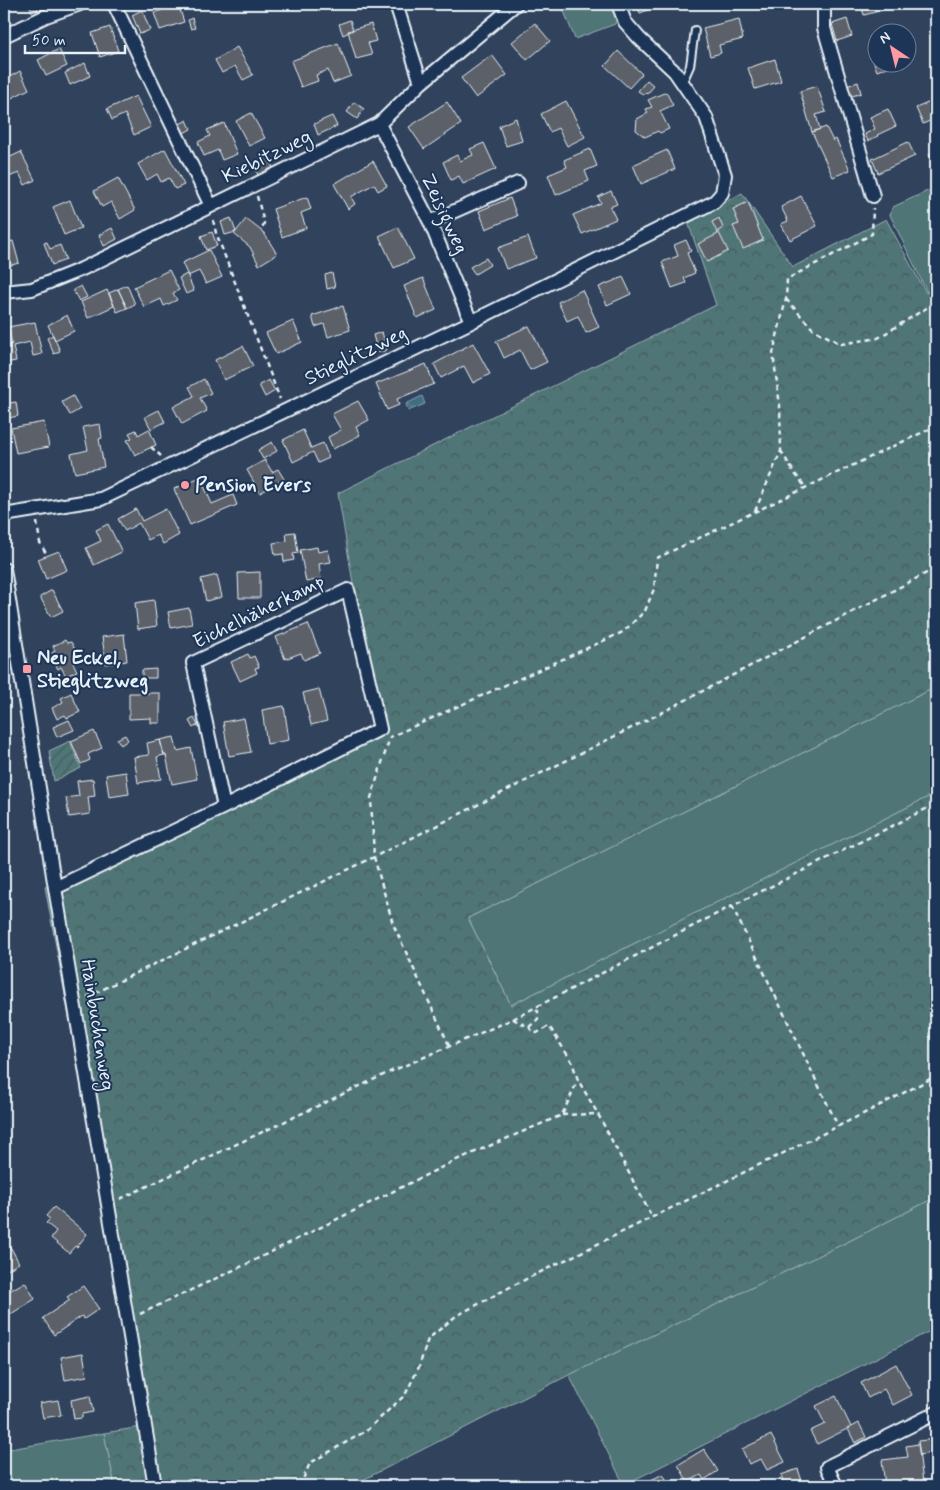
<svg xmlns="http://www.w3.org/2000/svg" width="940" height="1490" font-family="Mynerve,sans-serif">
<style>
.green{fill:#4f7476;stroke:#9cb2b7}
.forest{fill:url(#forest-crowns);stroke:#9cb2b7}
.garden{fill:url(#garden-furrows);stroke:#9cb2b7}
.water{fill:url(#water-waves);stroke:#83a1b2}
.building{fill:#5c6067;stroke:#e8f1f8}
.lines{fill:none;stroke-linecap:round;stroke-linejoin:round}
.service-casing{stroke:#e8f1f8;stroke-width:10}
.minor-casing{stroke:#e8f1f8;stroke-width:16}
.path{stroke:#e8f1f8;stroke-width:2.5;stroke-dasharray:5 4;stroke-linecap:butt}
.service{stroke:#1d3557;stroke-width:6}
.minor{stroke:#1d3557;stroke-width:12}
.poi-dot{fill:#ff9aa2;stroke:#1d3557;stroke-width:2}
.labels{text-anchor:middle;dominant-baseline:central;stroke-width:4;stroke-linejoin:round;paint-order:stroke}
.street-label{font-size:20px;fill:#e8f1f8;stroke:#1d3557}
.poi-label{font-size:20px;font-weight:bold;fill:#e8f1f8;stroke:#1d3557;text-anchor:start}
</style>
<defs>
<pattern id="forest-crowns" width="20" height="18" patternUnits="userSpaceOnUse" patternTransform="scale(1.25)"><rect width="20" height="18" fill="#4f7476"/><path d="M2 6a3 3 0 1 1 6 0M12 15a3 3 0 1 1 6 0" fill="none" stroke="#4a5c5e"/></pattern>
<pattern id="garden-furrows" width="10" height="10" patternUnits="userSpaceOnUse" patternTransform="scale(1.25)"><rect width="10" height="10" fill="#4f7476"/><path d="M-1 1l2-2M0 10L10 0M9 11l2-2" fill="none" stroke="#4a5c5e"/></pattern>
<pattern id="water-waves" width="16" height="10" patternUnits="userSpaceOnUse" patternTransform="scale(1.25)"><rect width="16" height="10" fill="#406c84"/><path d="M0 5q4-4 8 0t8 0" fill="none" stroke="#5c8196"/></pattern>
</defs>
<rect width="100%" height="100%" fill="#30425c"/>
<filter id="ink" filterUnits="userSpaceOnUse"><feTurbulence type="fractalNoise" baseFrequency=".02" numOctaves="2"/><feDisplacementMap in="SourceGraphic" scale="10" xChannelSelector="R" yChannelSelector="G"/><feConvolveMatrix kernelMatrix="1 2 1 2 8 2 1 2 1" color-interpolation-filters="sRGB"/></filter>
<g filter="url(#ink)">
<!-- green -->
<path class="green" d="M561,4H613L618,15L615,24L575,39Z
M936,187V290L928,294L890,215L893,207Z
M936,687V793L511,1005L468,918Z
M936,1197V1328L624,1485L569,1375L845,1243Z
M104,1433L115,1486H4V1450Z"/>
<!-- forest -->
<path class="forest" d="M742,193L793,267L886,219L926,293L936,288V687L468,918L511,1005L936,793V1197L845,1243L569,1375L351,1486H156L45,887L377,728L338,493L716,305L688,222Z
M141,1427L153,1486H115L104,1433Z"/>
<!-- garden -->
<path class="garden" d="M70,741L81,768L54,781L49,751Z"/>
<!-- water -->
<path class="water" d="M422,396L425,404L408,411L406,404Z"/>
<!-- building -->
<path class="building" d="M29,4H36L38,10L32,12Z
M178,4L184,22L160,30L154,13Z
M189,4H211L190,10Z
M449,4H461L462,6L451,9Z
M637,4H652L653,8L640,13Z
M861,4H883V10L864,15Z
M142,10L150,30L140,34L132,15Z
M192,18L195,28L191,29L188,20Z
M739,19L743,39L719,45L721,53L710,56L703,28Z
M847,19L852,36L837,41L832,24Z
M350,20L353,30L343,35L339,24Z
M535,23L550,41L527,60L512,42Z
M371,24L376,41L368,43L372,55L356,59L348,31Z
M936,26V39L932,28Z
M110,27L118,51L100,57L92,33Z
M338,43L351,76L333,83L328,70L316,75L318,81L301,87L291,61Z
M237,47L253,75L243,80L235,66L222,73L215,60Z
M59,49L67,66L46,76L38,60Z
M618,51L642,74L629,88L605,66Z
M870,52H878V62L898,63L877,71Z
M492,55L507,75L476,98L461,78Z
M775,59L781,81L755,89L748,68Z
M85,63L90,76L70,85L65,73Z
M20,71L29,89L4,102V80Z
M647,80L654,86L647,94L646,93L644,95L638,91Z
M858,82L861,93L847,98L844,87Z
M817,86L826,112L816,115L820,129L812,132L800,91Z
M666,92L673,105L660,111L669,129L660,133L658,131L645,137L636,130L637,119L648,113L646,109L652,107L648,100Z
M136,96L151,127L134,135L125,114L112,120L107,109Z
M566,101L585,137L567,146L558,128L550,132L541,114Z
M354,102L364,109L357,119L347,112Z
M447,102L461,124L424,149L409,127Z
M930,102L936,118L923,124L916,108Z
M888,109L896,126L877,135L878,136L868,141L865,134L875,129L870,117Z
M251,113L265,138L249,146L236,121Z
M332,116L337,126L318,135L314,124Z
M516,118L522,141L506,146L499,126Z
M187,120L191,129L182,134L178,125Z
M224,123L237,154L222,160L218,150L204,156L198,142L210,136L207,130Z
M826,127L833,141L836,139L850,170L833,177L812,132Z
M908,142L915,156L878,173L872,159Z
M484,143L496,169L463,184L459,176L451,180L443,162L457,155L460,161L473,155L470,149Z
M165,149L184,185L175,189L169,178L161,182L157,174L147,180L138,164Z
M590,149L597,166L585,171L589,181L556,195L548,175L567,167L564,160Z
M667,150L675,169L641,184L633,165Z
M936,151V168L929,154Z
M21,152L35,180L25,185L19,173L4,179V160Z
M268,156L273,168L258,175L253,163Z
M373,161L387,186L378,191L374,184L351,197L355,204L348,209L334,184Z
M118,178L135,210L120,219L111,202L102,207L94,191Z
M611,191L617,204L610,207L616,219L582,234L573,215L601,203L598,197Z
M801,196L817,226L790,240L781,224L788,221L781,207Z
M307,197L311,209L301,213L306,228L282,237L273,209Z
M510,198L517,216L486,229L479,211Z
M70,200L81,228L64,235L53,207Z
M748,202L763,240L743,249L733,226L739,224L733,209Z
M4,218L8,230L4,231Z
M231,218L236,232L225,235L221,222Z
M719,218L723,228L718,231L728,251L707,262L698,244L718,234L712,222Z
M246,219L264,233L277,254L259,265L250,247L234,234Z
M398,227L414,259L394,268L379,236Z
M112,228L117,239L104,246L99,235Z
M212,232L217,246L206,250L201,236Z
M528,237L536,258L506,269L498,248Z
M686,240L691,251L687,253L695,273L684,278L686,283L672,288L662,262L678,256L674,245Z
M13,241L19,263L4,267V243Z
M47,242L50,249L60,245L66,260L52,265L44,243Z
M209,250L222,277L206,284L199,271L188,276L182,263Z
M486,258L490,265L475,274L470,267Z
M169,270L179,290L173,293L177,300L164,306L161,299L144,307L134,287Z
M332,273L335,287L327,289L325,275Z
M187,274L194,291L186,294L179,278Z
M623,277L631,294L607,305L599,287Z
M423,278L436,310L417,318L404,286Z
M127,285L135,304L127,308L118,289Z
M81,286L87,297L79,301L73,290Z
M118,289L127,308L117,312L109,293Z
M107,290L114,306L88,318L81,302Z
M582,290L599,327L586,333L578,316L567,321L558,302Z
M343,306L350,330L328,337L324,324L315,327L312,316Z
M67,315L74,331L55,340L48,325Z
M293,321L302,342L276,354L266,333Z
M35,322L42,354L33,356L30,342L13,346L16,361L4,363V346L12,344L8,327Z
M529,326L547,362L530,370L520,350L504,358L496,341Z
M382,332L387,350L378,353L373,335Z
M53,335L60,351L54,354L47,338Z
M473,343L490,374L473,383L464,366L441,378L434,364Z
M243,346L253,366L224,380L215,360Z
M426,364L434,384L397,399L399,405L387,410L376,384Z
M204,379L211,393L200,398L207,411L182,424L173,407L194,396L189,387Z
M269,380L275,391L265,397L259,385Z
M73,396L80,409L70,415L62,402Z
M358,401L369,420L356,427L360,435L333,449L328,437L341,430L332,414Z
M16,402L18,416L4,419V404Z
M159,410L165,422L151,429L145,417Z
M44,422L49,447L16,453L11,428Z
M100,424L102,438L99,439L104,467L75,473L71,454L88,450L83,427Z
M149,429L156,445L135,455L127,440L132,438L129,433L136,430L138,435Z
M303,430L311,448L323,443L329,458L318,463L313,452L293,462L283,440Z
M272,442L277,451L263,459L258,450Z
M265,460L272,472L278,469L284,479L260,493L247,470Z
M200,477L212,504L233,495L237,505L190,525L174,489Z
M136,509L142,521L166,509L179,535L163,544L158,535L148,540L139,523L125,531L118,519Z
M108,524L122,552L94,565L86,548L101,541L96,530Z
M295,532L298,553L293,554L294,560L284,562L283,554L275,555L273,543L287,541L286,533Z
M317,547L318,552L328,550L331,562L319,564L321,579L306,582L300,550Z
M59,551L67,570L46,579L38,559Z
M260,572V598H239L238,573Z
M217,575L222,597L206,601L201,579Z
M52,590L63,611L51,617L40,597Z
M154,600L157,626L138,629L135,603Z
M189,608L192,624L171,628L168,612Z
M308,624L320,653L304,660L301,653L285,659L276,637Z
M124,634L127,661L106,664L102,637Z
M65,640L67,643L71,642L80,659L73,663L77,671L66,676L61,667L58,669L50,654L55,651L53,646Z
M248,654L250,658L254,656L259,667L255,668L257,673L240,681L231,662Z
M156,669V678H142V670Z
M319,689L327,721L311,725L303,693Z
M71,693L80,712L67,718L65,715L57,719L52,708L63,702L61,698Z
M129,693H160V723H151V718L129,719Z
M284,706L289,740L267,744L262,710Z
M194,718L198,725L193,728L189,721Z
M244,718L251,752L229,756L223,722Z
M69,720L74,730L57,737L53,727Z
M94,731L102,748L88,754L90,760L81,764L71,741Z
M125,735L128,740L121,745L117,739Z
M174,737L177,751L191,748L197,779L172,784L166,755H164L160,740Z
M160,740L164,755L157,757L161,779L138,783L134,757L149,755L147,743Z
M126,772L129,794L109,797L106,775Z
M93,779L95,796L88,797L90,814L69,817L66,798L79,796L77,781Z
M54,1207L87,1234L77,1247L75,1246L69,1253L51,1238L56,1231L46,1223L50,1219L46,1216Z
M4,1243L8,1249L11,1248L19,1263L4,1272Z
M25,1282L35,1299L6,1317L4,1312V1294Z
M83,1286L99,1309L84,1319L82,1316L54,1335L43,1318L70,1300L67,1297Z
M83,1353L87,1376L65,1380L61,1357Z
M896,1364L912,1395L893,1405L884,1389L868,1398L861,1383Z
M90,1396L93,1412L82,1414V1418L74,1419L71,1400Z
M836,1396L851,1427L817,1444L810,1431L825,1424L816,1406Z
M58,1400L61,1415L43,1418L40,1403Z
M859,1423L866,1437L855,1443L848,1429Z
M771,1435L785,1462L767,1470L761,1459L749,1464L742,1449Z
M936,1439V1452L920,1455L918,1441Z
M918,1444L923,1482L885,1486L882,1460L908,1457L906,1446Z
M704,1449L718,1471L704,1480L701,1475L688,1482L678,1465Z
M798,1469L802,1481L785,1486L781,1475Z
M663,1474L670,1486H642L641,1485Z"/>
<g class="lines">
<!-- service casing -->
<g class="service-casing">
<path id="service" d="M683,82L690,66L695,30"/>
</g>
<!-- minor casing -->
<g class="minor-casing">
<path id="minor" d="M114,4L211,206
M396,4L421,83
M824,4V28L873,196
M4,36L46,16L80,4
M379,124L430,222L471,322
M430,222L518,183
M4,292L32,289L82,269L379,124L421,83L516,4
M4,515L101,499L471,322L714,202L722,193L725,175L706,117L675,72L639,38L625,22L618,4
M4,569L55,888L155,1486
M55,888L224,807L380,729L348,590L193,663L224,807
M836,1486L827,1467L936,1413"/>
</g>
<!-- path -->
<path class="path" d="M4,159V160
M257,196L264,223L261,231
M213,220L216,233L280,399
M786,299L813,329L841,344L878,338L936,302
M151,447L161,456
M781,451L793,471L806,488
M755,511L781,451L780,406L773,353L786,299L787,279L872,234L873,208
M37,522L40,543L47,555
M732,906L838,1126
M87,997L374,857L663,712L936,568
M513,1019L732,906L936,804
M529,1027L533,1032L537,1033L549,1026L572,1062L578,1080L598,1114L652,1217
M449,1045L393,924L374,857L371,798L390,737L623,632L645,611L654,589L657,558L936,426
M562,1115L598,1114
M120,1199L392,1071L513,1019L529,1027L538,1019V1011L533,1007
M140,1314L253,1261L454,1161L562,1115L578,1080
M167,1481L201,1486
M300,1486L310,1463L366,1431L405,1395L419,1367L428,1339L456,1316L514,1285L861,1115L936,1076"/>
<!-- service -->
<use href="#service" class="service"/>
<!-- minor -->
<use href="#minor" class="minor"/>
</g>
</g>
<!-- markers -->
<g class="poi-dot">
<circle cx="185" cy="485" r="5"/>
<rect x="22" y="664" width="10" height="10" rx="2.5"/>
</g>
<g class="labels">
<!-- street labels -->
<g class="street-label">
<text transform="translate(267 157) rotate(-26)">Kiebitzweg</text>
<text transform="translate(444 214) rotate(65)">Zeisigweg</text>
<text transform="translate(356 356) rotate(-26)">Stieglitzweg</text>
<text transform="translate(259 612) rotate(-26)">Eichelhäherkamp</text>
<text transform="translate(97 1025) rotate(81)">Hainbuchenweg</text>
</g>
<!-- poi labels -->
<g class="poi-label">
<text x="195" y="485">Pension Evers</text>
<text x="37" y="658">Neu Eckel,<tspan x="37" dy="23">Stieglitzweg</tspan></text>
</g>
</g>
<!-- margin -->
<rect width="940" height="1490" fill="none" stroke="#1d3557" stroke-width="20"/>
<rect x="10" y="10" width="920" height="1470" fill="none" stroke="#e8f1f8" stroke-width="2" filter="url(#ink)"/>
<!-- north arrow -->
<g transform="translate(892 48) rotate(325)"><circle r="24" fill="#1d3557" stroke="#6e8097"/>
<path d="M0-4L9 19L0 12L-9 19Z" fill="#ff9aa2"/>
<text y="-8" font-size="14" font-weight="bold" text-anchor="middle" fill="#e8f1f8">N</text>
</g>
<!-- scale -->
<path d="M25 45v8h100v-8" fill="none" stroke="#e8f1f8" stroke-width="2.5"/>
<text x="32" y="45" font-size="15" fill="#e8f1f8" stroke="#1d3557" stroke-width="4" paint-order="stroke">50 m</text>
</svg>
